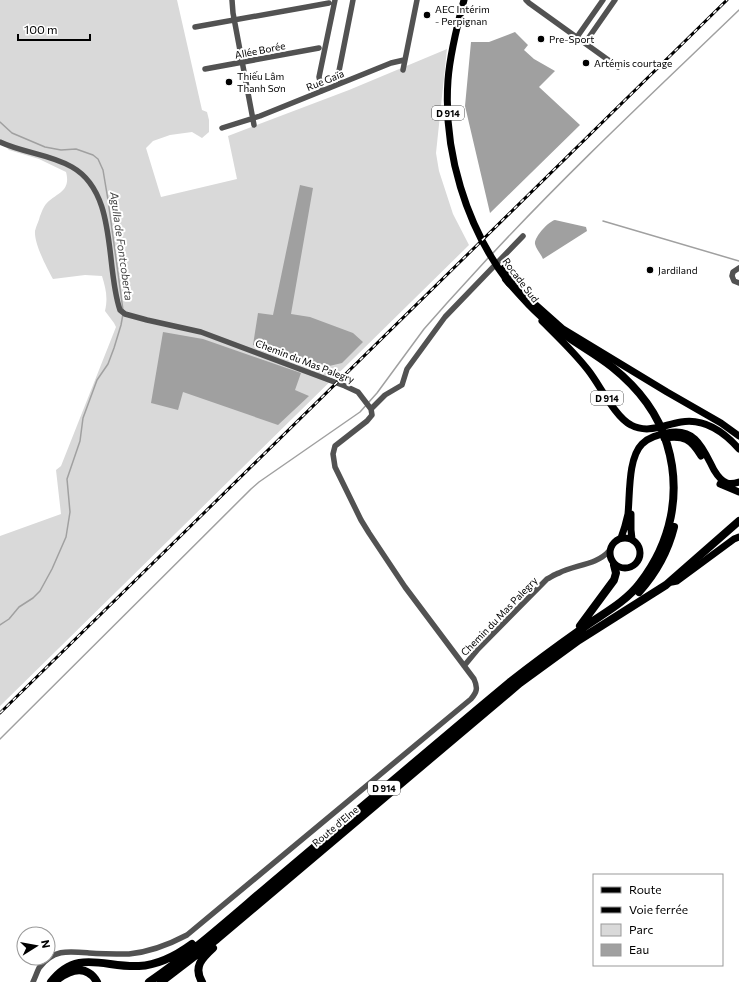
<svg xmlns="http://www.w3.org/2000/svg" width="739" height="982" font-family="Commissioner,sans-serif">
<style>
.green{fill:#d9d9d9}
.water{fill:#a0a0a0}
.lines{fill:none;stroke-linecap:round;stroke-linejoin:round}
.stream{stroke:#a0a0a0;stroke-width:1.5}
.minor{stroke:#525252;stroke-width:5.5}
.major{stroke:#000;stroke-width:7}
.highway{stroke:#000;stroke-width:8}
.rail-casing{stroke:#000;stroke-width:3}
.rail{stroke:#fff;stroke-width:1.5;stroke-dasharray:4.5;stroke-linecap:butt}
.poi-dot{fill:#000;stroke:#fff;stroke-width:1.5}
.labels{text-anchor:middle;dominant-baseline:central;stroke-width:4;stroke-linejoin:round;paint-order:stroke}
.shield{fill:#fff;stroke:#4c4c4c;stroke-width:1}
.shield-label{font-size:9px;font-weight:bold;fill:#000}
.poi-label{font-size:10px;fill:#000;stroke:#fff;text-anchor:start}
.street-label{font-size:10px;fill:#000;stroke:#fff}
.water-label{font-size:11px;font-style:italic;fill:#414141;stroke:#fff}
</style>
<rect width="100%" height="100%" fill="#fff"/>
<!-- green -->
<path class="green" d="M0,0H177L202,110L207,112L209,120V132L202,138L192,132L170,135L153,141L146,148L161,197L237,179L228,136L349,90L447,49L436,153L439,171L453,214L469,245L0,706V536L61,514L56,470L61,466L116,327L114,323L105,311C108,298 106,289 102,276L85,275L53,279C47,268 34,244 35,231C36,226 39,221 40,216C41,214 42,210 44,207C53,193 72,194 66,172L39,159L9,150L0,141Z"/>
<!-- water -->
<path class="water" d="M515,32L528,45L524,50L534,59L555,71L539,87L580,125L490,213L465,106L471,42H489Z
M300,185L313,188L291,314L310,317L353,333L363,342L342,363L325,367L253,345L258,313L273,315Z
M555,220L586,227L587,231L543,259C541,254 536,249 535,244C534,237 549,221 555,220Z
M163,332L203,339L301,373L295,390L309,396L278,425L183,392L178,410L151,403Z"/>
<g class="lines">
<!-- stream -->
<path class="stream" d="M0,122L12,133L45,147L61,150L76,149L93,155L98,159L103,170L108,200L123,310
M603,221L739,261
M493,253C572,168 656,90 739,10
M0,625L9,619L19,607L33,598L40,591L52,569L66,537L70,512L67,479L80,441L83,418L97,380L108,364L114,348L121,325L123,314
M0,739L251,489L259,482L360,412L377,393L424,329L447,303L489,257"/>
<!-- minor -->
<path class="minor" d="M232,0L233,13L254,125
M526,0L529,3L618,67
M195,27L329,3
M577,37L603,0
M585,43L615,0
M205,69L319,48
M403,70L417,0
M341,83L339,71L353,0
M322,91L319,77L335,0
M222,128L260,116L391,63L404,60
M0,142C23,153 50,154 72,167C118,193 105,267 120,310L125,314L147,320L201,332L345,386L358,392L371,409L372,415L367,421L335,446L333,454L335,467L361,520L369,533L405,587L474,679C478,688 477,692 471,699L187,935C170,944 149,952 129,954C116,954 102,954 89,953C68,951 53,949 39,968C37,972 35,978 33,982
M739,268L733,272L732,276L734,281L739,283
M371,409L385,395L402,385L407,369L445,317L523,236
M464,666L478,649L547,579C551,577 555,574 559,573C574,565 597,565 609,551"/>
<!-- major -->
<path class="major" d="M464,0C457,26 450,53 448,80C443,151 466,227 509,283
M504,268L527,297L563,329L667,392L721,423L739,436
M542,321C558,337 574,352 588,370C600,385 615,417 631,425C648,434 663,425 681,422C704,418 724,432 739,449
M664,438C684,435 691,439 701,456
M720,484L739,492
M631,514V530L632,539
M610 553a15 15 0 1 1 30 0a15 15 0 1 1-30 0Z
M621,538C624,530 626,523 628,514C630,494 628,458 642,444C649,437 658,435 667,433C696,427 703,449 714,470C717,475 721,481 727,483C730,484 736,483 739,482
M672,582L677,581L734,539L739,537"/>
<!-- highway -->
<path class="highway" d="M639,592C656,573 668,551 674,527
M580,626L614,580L616,573L614,565
M58,979C72,969 87,965 97,982
M51,982C77,948 105,968 139,966C159,965 177,955 192,944
M149,982C196,950 237,912 280,876C357,811 433,746 510,682C533,664 556,647 580,630C600,615 624,604 640,583C671,543 682,493 667,444C658,413 637,387 612,367C593,352 571,341 553,326C535,312 521,296 506,279
M161,982L217,939L520,683L579,640L666,585L739,521
M202,982C193,967 202,958 213,948"/>
<!-- rail casing -->
<g class="rail-casing">
<path id="rail" d="M0,713L727,0"/>
</g>
<!-- rail -->
<use href="#rail" class="rail"/>
</g>
<!-- markers -->
<g class="poi-dot">
<circle cx="427" cy="15" r="4"/>
<circle cx="541" cy="39" r="4"/>
<circle cx="586" cy="63" r="4"/>
<circle cx="229" cy="82" r="4"/>
<circle cx="650" cy="270" r="4"/>
</g>
<g class="labels">
<!-- shield labels -->
<g class="shield">
<rect x="432" y="106" width="32" height="14" rx="3"/>
<rect x="591" y="391" width="32" height="14" rx="3"/>
<rect x="368" y="781" width="32" height="14" rx="3"/>
</g>
<g class="shield-label">
<text x="448" y="113">D 914</text>
<text x="607" y="398">D 914</text>
<text x="384" y="788">D 914</text>
</g>
<!-- poi labels -->
<g class="poi-label">
<text x="435" y="9">AEC Intérim<tspan x="435" dy="12">- Perpignan</tspan></text>
<text x="549" y="39">Pre-Sport</text>
<text x="594" y="63">Artémis courtage</text>
<text x="237" y="76">Thiếu Lâm<tspan x="237" dy="12">Thanh Sơn</tspan></text>
<text x="658" y="270">Jardiland</text>
</g>
<!-- street labels -->
<g class="street-label">
<text transform="translate(260 50) rotate(-11)">Allée Borée</text>
<text transform="translate(325 80) rotate(-22)">Rue Gaïa</text>
<text transform="translate(521 280) rotate(53)">Rocade Sud</text>
<text transform="translate(305 361) rotate(21)">Chemin du Mas Palegry</text>
<text transform="translate(499 616) rotate(-46)">Chemin du Mas Palegry</text>
<text transform="translate(335 826) rotate(-40)">Route d'Elne</text>
</g>
<!-- water labels -->
<g class="water-label">
<text transform="translate(122 246) rotate(82)">Agulla de Fontcoberta</text>
</g>
</g>
<!-- legend -->
<rect x="593" y="874" width="130" height="92" fill="#ffffff" stroke="#999999"/>
<rect x="601" y="887" width="20" height="6" fill="#000000" stroke="#999999"/>
<text x="629" y="894" font-size="12" fill="#000000">Route</text>
<rect x="601" y="907" width="20" height="6" fill="#000000" stroke="#999999"/>
<text x="629" y="914" font-size="12" fill="#000000">Voie ferrée</text>
<rect x="601" y="924" width="20" height="12" fill="#d9d9d9" stroke="#999999"/>
<text x="629" y="934" font-size="12" fill="#000000">Parc</text>
<rect x="601" y="944" width="20" height="12" fill="#a0a0a0" stroke="#999999"/>
<text x="629" y="954" font-size="12" fill="#000000">Eau</text>
<!-- north arrow -->
<g transform="translate(36 946) rotate(79)"><circle r="19" fill="#ffffff" stroke="#999999"/>
<path d="M0-3L7 15L0 10L-7 15Z" fill="#000000"/>
<text y="-6" font-size="11" font-weight="bold" text-anchor="middle" fill="#000000">N</text>
</g>
<!-- scale -->
<path d="M18 34v6h72v-6" fill="none" stroke="#000000" stroke-width="2"/>
<text x="24" y="34" font-size="12" fill="#000000" stroke="#ffffff" stroke-width="3" paint-order="stroke">100 m</text>
</svg>
